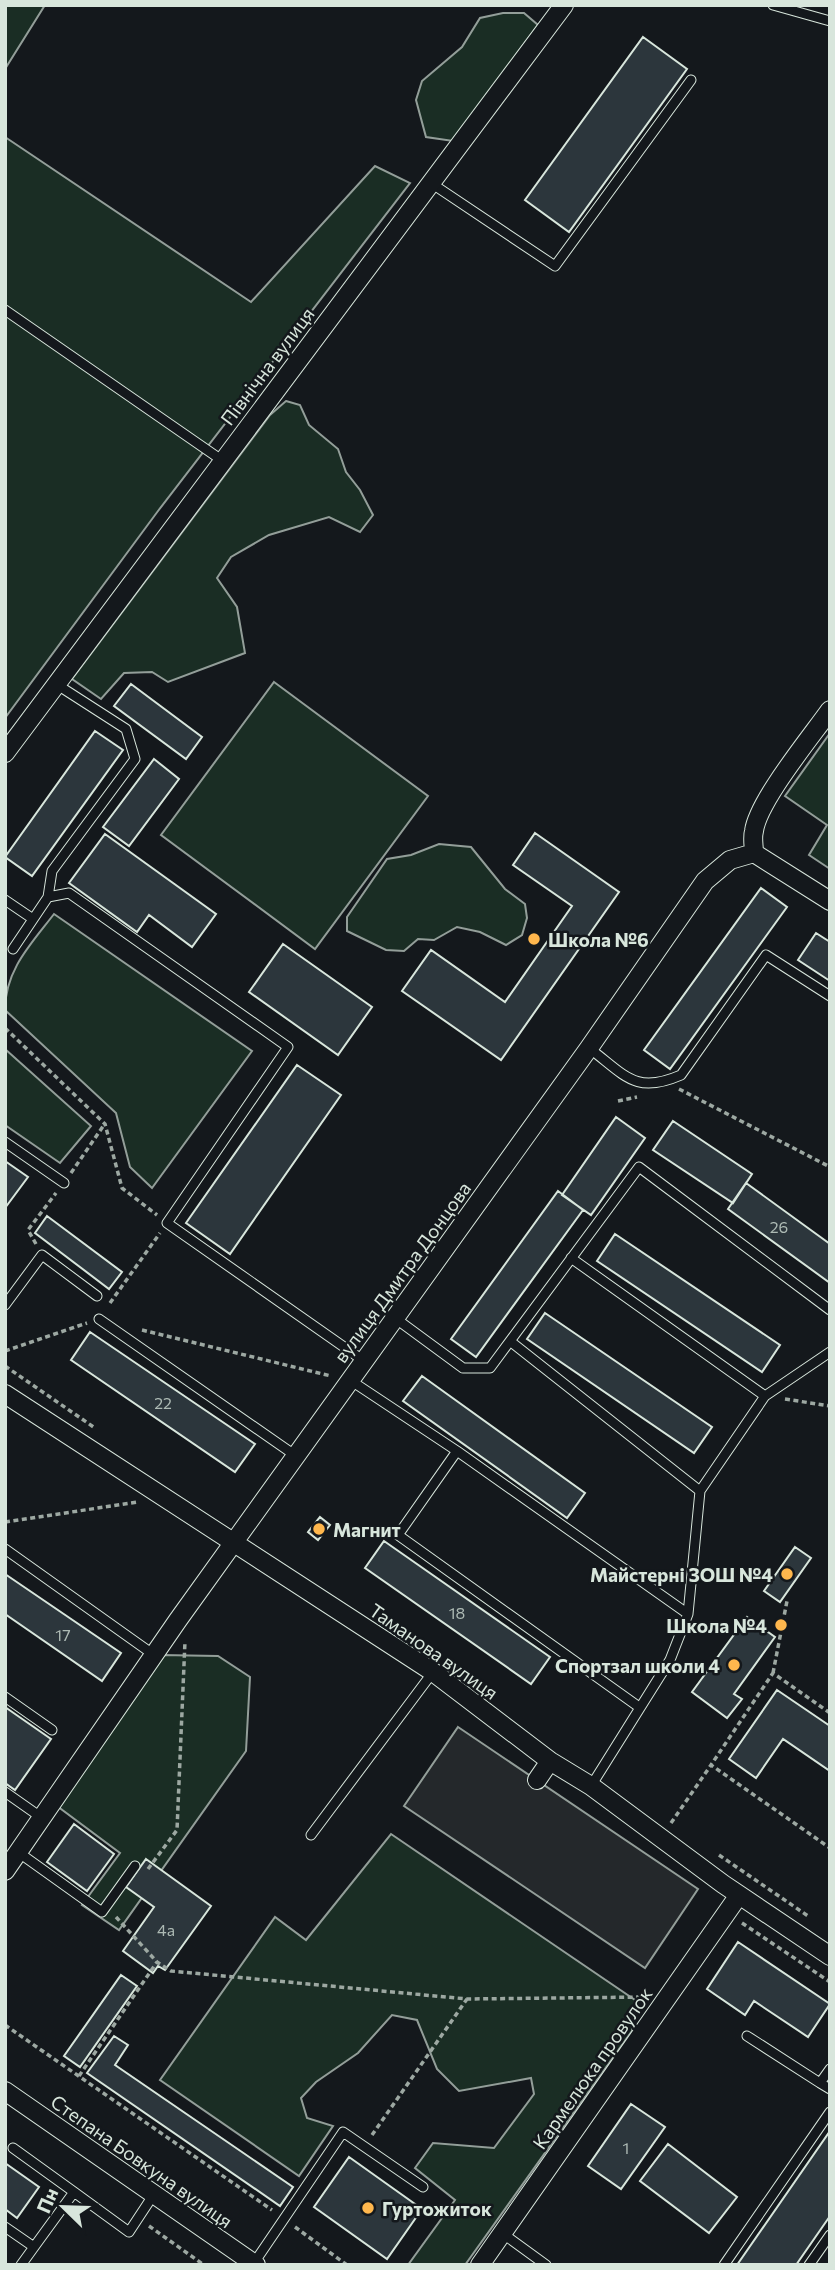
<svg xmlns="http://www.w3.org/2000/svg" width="835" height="2270" font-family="Commissioner,sans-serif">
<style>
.green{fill:#1a2d24;stroke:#939e99;stroke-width:2}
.parking{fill:#24282b;stroke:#939e99;stroke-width:2}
.building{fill:#2c363c;stroke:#d8e6dc;stroke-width:2}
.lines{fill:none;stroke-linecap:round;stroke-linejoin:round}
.lane-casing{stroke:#d8e6dc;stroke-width:11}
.street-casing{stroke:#d8e6dc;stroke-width:20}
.path{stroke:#9da8a2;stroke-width:3.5;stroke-dasharray:5 3.5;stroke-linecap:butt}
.lane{stroke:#14181c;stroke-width:9}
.street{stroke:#14181c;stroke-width:18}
.poi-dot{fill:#ffb74d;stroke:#14181c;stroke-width:2.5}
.labels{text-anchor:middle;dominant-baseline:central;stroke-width:5;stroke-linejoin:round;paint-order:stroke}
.number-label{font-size:16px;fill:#adbab4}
.street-label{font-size:19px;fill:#d8e6dc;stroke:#14181c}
.poi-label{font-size:19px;font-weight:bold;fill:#d8e6dc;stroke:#14181c;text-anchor:start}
</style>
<rect width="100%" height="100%" fill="#14181c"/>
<!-- green -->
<path class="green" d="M5,5H45L5,69Z
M503,13H524L538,25L453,141L426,137L416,100L422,81L462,47L480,18Z
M5,137L251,302L375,166L410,183L158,511L5,718Z
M286,401L300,405L309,425L338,449L346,472L360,490L373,515L360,532L329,517L269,535L231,557L217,578L237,607L245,653L168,682L152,672L124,673L101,699L72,679L270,415Z
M274,682L428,796L315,949L161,835Z
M830,733V869L809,855L827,825L785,796Z
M439,844L471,847L505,889L525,904L527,918L522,935L506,945L480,932L457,927L434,940L418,939L404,951L386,950L347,931V917L387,859L411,855Z
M54,914L252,1051L152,1188L130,1167L116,1113L5,1010C5,970 31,944 54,914Z
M5,1049L91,1126L60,1163L5,1125Z
M161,1655L218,1656L250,1677L246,1751L119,1930L82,1905L120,1853L57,1806Z
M391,1834L635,2000L632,2031L465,2265H408L455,2200L415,2168L433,2143L494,2148L534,2094L531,2078L459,2091L437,2069L417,2020L392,2015L358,2053L316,2082L301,2098L307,2118L333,2126L299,2176L160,2080L275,1917L306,1940Z"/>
<!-- parking -->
<path class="parking" d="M458,1727L698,1889L645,1968L404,1806Z"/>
<!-- building -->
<path class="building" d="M643,37L687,69L569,232L525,200Z
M131,684L202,737L186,759L114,706Z
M95,731L123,750L32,876L5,857Z
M154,759L179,779L129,846L103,827Z
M535,833L619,892L501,1060L402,991L431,950L505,1002L572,906L513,865Z
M105,834L216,914L192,947L149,915L137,932L69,883Z
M761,888L787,907L670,1069L644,1050Z
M816,933L830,942V981L798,960Z
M283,944L372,1007L338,1055L249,992Z
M297,1065L341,1095L230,1254L186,1223Z
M616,1117L645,1138L591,1215L562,1195Z
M673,1121L752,1174L733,1203L653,1150Z
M5,1161L28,1177L5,1208Z
M746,1183L830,1244V1283L728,1209Z
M558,1191L583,1210L476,1357L451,1339Z
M47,1216L122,1272L109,1289L35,1233Z
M615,1234L780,1345L762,1372L597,1261Z
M545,1313L712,1427L694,1453L527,1339Z
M90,1332L255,1444L235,1472L71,1360Z
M422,1376L585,1493L567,1518L403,1401Z
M320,1517L330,1525L318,1540L308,1532Z
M384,1541L550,1657L531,1684L365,1568Z
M795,1547L811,1558L780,1602L764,1591Z
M5,1574L121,1653L102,1681L5,1614Z
M747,1617L775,1637L734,1694L742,1699L727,1718L692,1692Z
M777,1690L830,1726V1771L783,1739L756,1778L729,1759Z
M5,1707L51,1739L15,1790L5,1783Z
M74,1824L114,1854L87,1891L47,1862Z
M146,1859L211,1906L165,1970L158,1966L153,1973L123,1951L154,1907L126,1887Z
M738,1942L830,2004L808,2037L754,2001L745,2015L707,1989Z
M121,1975L137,1986L80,2067L64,2056Z
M114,2036L128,2045L115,2065L293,2187L280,2206L87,2073Z
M631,2104L665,2127L621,2189L588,2166Z
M830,2131V2216L796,2265H737Z
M668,2144L737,2197L709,2233L640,2181Z
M349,2157L422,2209L387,2259L314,2207Z
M5,2163L39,2187L17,2218L5,2209Z"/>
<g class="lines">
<!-- lane casing -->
<g class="lane-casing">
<path id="lane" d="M773,5L830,21
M431,183L555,266L691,80
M5,310L223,461
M48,897L69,893L288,1047L167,1223L364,1361
M5,900L33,919
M13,949L48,897L52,871L135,759L126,729L56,684
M589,1048C625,1075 635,1095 681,1075L766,955L830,996
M5,1142L64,1183
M571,1258L765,1396
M5,1305L42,1255L97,1296
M395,1318L463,1368H490L639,1167L830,1310
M99,1319L296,1456
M510,1341L700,1491
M350,1380L457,1451L688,1614
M457,1451L398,1535L639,1707
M5,1549L154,1655
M5,1697L52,1730
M591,1786L670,1660L688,1614L700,1491L765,1396L830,1352
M5,1792L42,1818
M311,1835L433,1672
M18,1852L102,1912L135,1866
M747,2036L820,2083L830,2069
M820,2083L830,2089
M13,2148L74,2192
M5,2227L34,2247L21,2265
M502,2233L546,2265
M34,2247L74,2192L129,2232L154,2194
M254,2263L343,2132L423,2187
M724,2265L830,2112
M809,2265L830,2235"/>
</g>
<!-- street casing -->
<g class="street-casing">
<path id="street" d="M5,753L564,5
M754,853L830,901
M5,1394L433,1672L550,1761L591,1786L723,1884L830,1956
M537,1780L550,1761
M5,1871L178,1620L589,1048L705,881L730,860L754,853C754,846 752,838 754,831C758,801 811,737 830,710
M5,2091L256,2265
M480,2265L739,1895"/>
</g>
<!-- path -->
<path class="path" d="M5,1028L105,1124L122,1188L157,1215
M679,1089L830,1167
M618,1101L637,1097
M71,1173L104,1125
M36,1244L28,1230L56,1193
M110,1303L160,1233
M142,1330L331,1376
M5,1351L87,1323
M5,1366L95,1428
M785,1399L830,1406
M5,1522L138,1502
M773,1673L787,1601
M830,1713L773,1673L711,1765L830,1848
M671,1823L711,1765
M719,1855L808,1916
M148,1869L177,1830L185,1641
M116,1917L157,1962L171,1971L467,1999L644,1997
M742,1923L830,1982
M5,2025L272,2210
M79,2076L157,1962
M372,2135L467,1999
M149,2226L204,2265
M295,2227L347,2265"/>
<!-- lane -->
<use href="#lane" class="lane"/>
<!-- street -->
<use href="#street" class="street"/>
</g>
<!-- markers -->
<g class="poi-dot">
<circle cx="534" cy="939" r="7"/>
<circle cx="319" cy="1529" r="7"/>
<circle cx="787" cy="1574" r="7"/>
<circle cx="781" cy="1625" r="7"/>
<circle cx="734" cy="1665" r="7"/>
<circle cx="368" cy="2208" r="7"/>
</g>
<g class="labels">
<!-- number labels -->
<g class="number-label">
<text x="779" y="1226">26</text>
<text x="163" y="1402">22</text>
<text x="457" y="1612">18</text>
<text x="63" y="1634">17</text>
<text x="166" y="1929">4а</text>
<text x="626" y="2147">1</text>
</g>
<!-- street labels -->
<g class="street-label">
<text transform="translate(267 366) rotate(-53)">Північна вулиця</text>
<text transform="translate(402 1272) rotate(-54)">вулиця Дмитра Донцова</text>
<text transform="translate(434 1651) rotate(35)">Таманова вулиця</text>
<text transform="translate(592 2068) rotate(-55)">Кармелюка провулок</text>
<text transform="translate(142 2161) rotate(35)">Степана Бовкуна вулиця</text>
</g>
<!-- poi labels -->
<g class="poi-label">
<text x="548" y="939">Школа №6</text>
<text x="333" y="1529">Магнит</text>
<text x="773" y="1574" text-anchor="end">Майстерні ЗОШ №4</text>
<text x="767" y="1625" text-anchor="end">Школа №4</text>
<text x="720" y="1665" text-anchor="end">Спортзал школи 4</text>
<text x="382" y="2208">Гуртожиток</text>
</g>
</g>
<!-- border -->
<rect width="835" height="2270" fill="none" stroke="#d8e6dc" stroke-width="14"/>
<!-- north arrow -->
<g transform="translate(63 2207) rotate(293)" stroke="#14181c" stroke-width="5" paint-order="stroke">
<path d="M0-5L12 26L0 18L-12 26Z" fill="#d8e6dc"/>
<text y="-10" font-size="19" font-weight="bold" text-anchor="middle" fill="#d8e6dc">Пн</text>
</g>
</svg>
